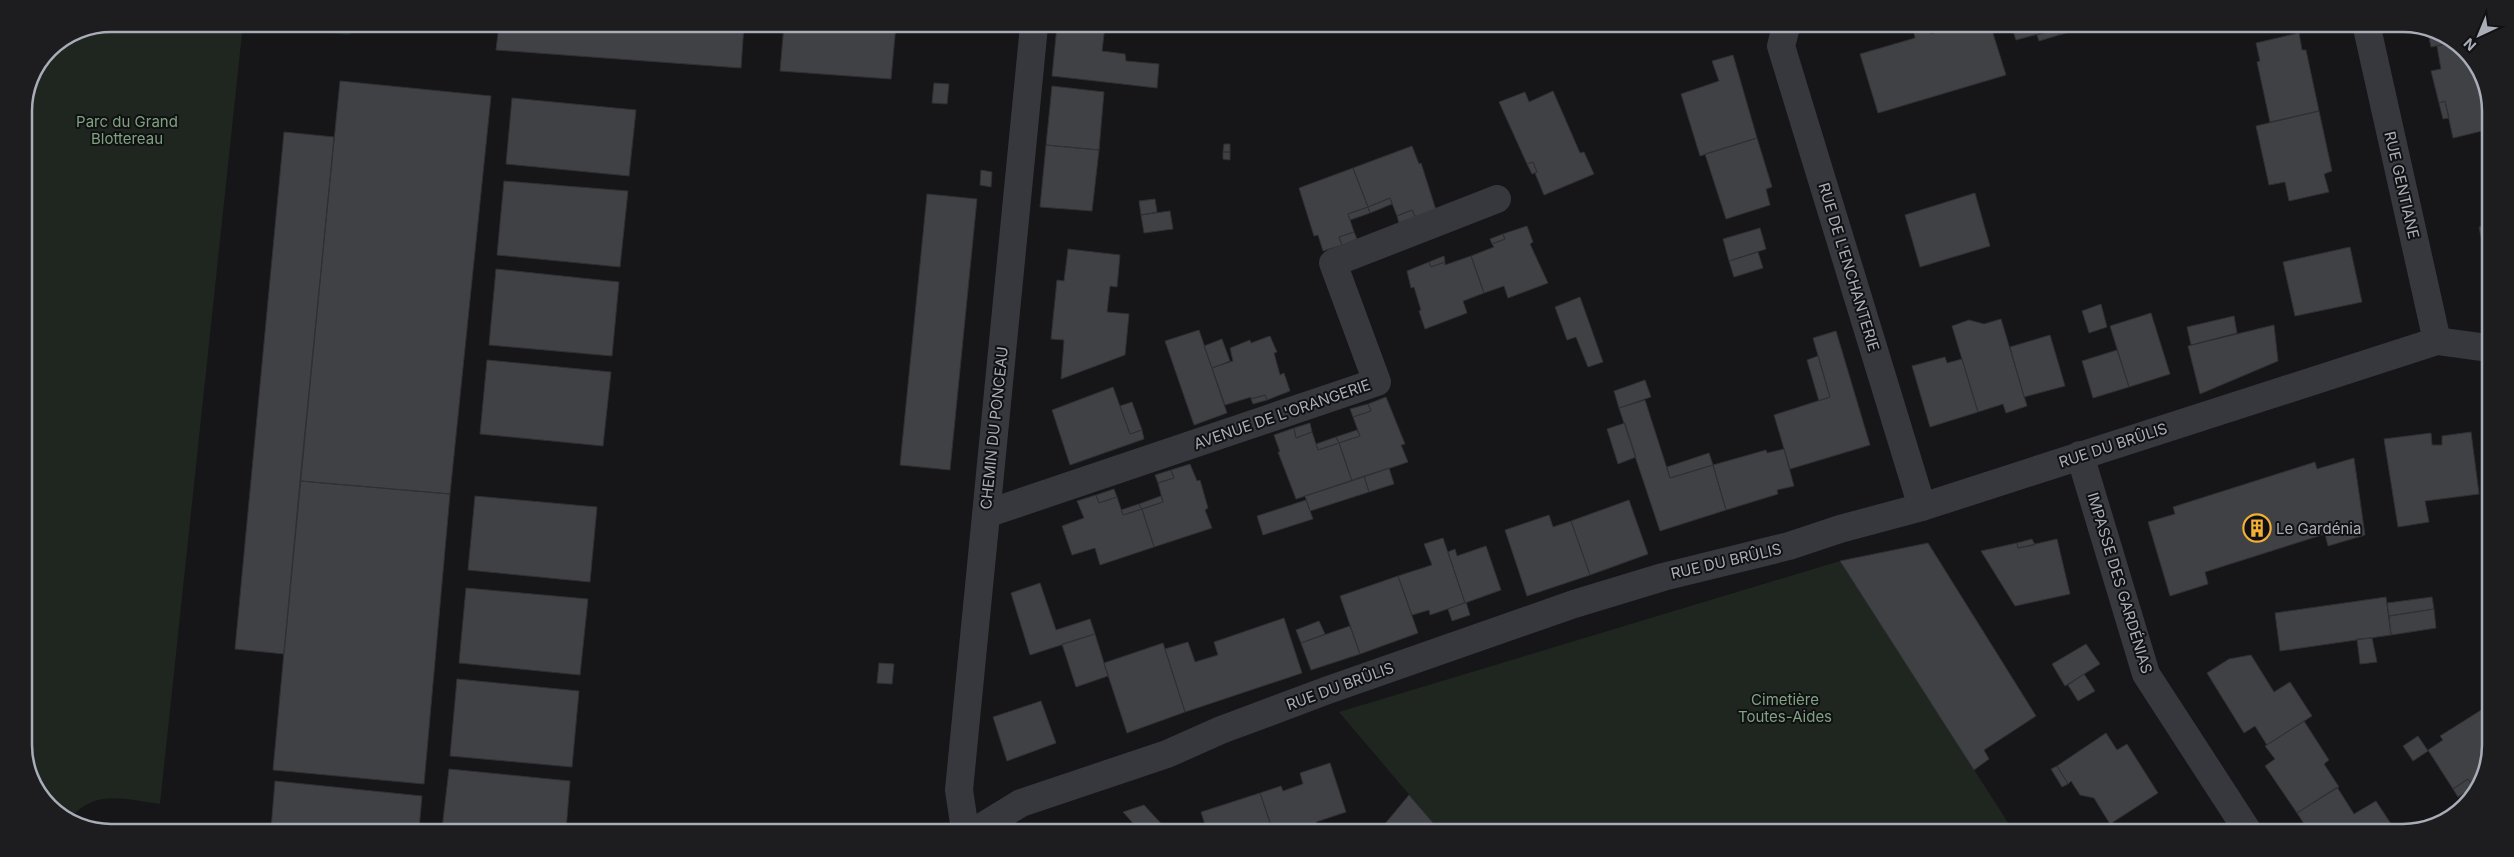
<svg xmlns="http://www.w3.org/2000/svg" width="2514" height="857" font-family="Inter,sans-serif">
<style>
.green{fill:#1e261f}
.building{fill:#404145;stroke:#303034}
.lines{fill:none;stroke-linecap:round;stroke-linejoin:round}
.street{stroke:#37383d;stroke-width:28}
.labels{text-anchor:middle;dominant-baseline:central;stroke-width:4;stroke-linejoin:round;paint-order:stroke}
.park-label{font-size:15px;fill:#7fa381;stroke:#111113}
.street-label{font-size:15px;fill:#a8adb8;stroke:#111113}
.poi-label{font-size:15px;fill:#a8adb8;stroke:#111113;text-anchor:start}
.rim{fill:none;stroke:#a8adb8;stroke-width:2.5}
</style>
<rect width="100%" height="100%" fill="#161618"/>
<!-- green -->
<path class="green" d="M112,24H243L160,804C126,800 95,788 70,819L42,799L24,751V106L50,49L78,30Z
M262,24H378L347,35Z
M1840,561L2014,832L1440,831L1339,712Z"/>
<!-- building -->
<path class="building" d="M499,25H744L741,68L496,50Z
M784,25H896L891,79L780,71Z
M1057,26H1105L1102,51L1125,54L1126,61L1159,64L1157,88L1052,76Z
M1951,27H1991L2006,75L1878,113L1860,54L1915,38L1914,33L1930,29L1931,34Z
M2012,28H2085L2059,35L2057,29L2016,40Z
M2427,28H2430L2451,43L2431,47Z
M2057,29L2059,35L2039,41L2037,35Z
M2299,33L2302,50H2306L2319,111L2270,122L2257,62L2260,61L2256,43Z
M2451,43L2472,58L2490,106V129L2453,138L2445,101L2439,103L2431,71L2441,69L2437,46Z
M1733,55L1757,138L1700,156L1681,94L1719,81L1712,61Z
M340,81L491,96L450,494L300,481Z
M934,83L949,84L947,104L932,103Z
M1052,86L1104,92L1099,150L1046,145Z
M1553,91L1580,153L1584,152L1594,174L1544,195L1535,173L1537,172L1533,162L1527,164L1499,102L1525,92L1529,102Z
M512,98L636,110L629,176L506,164Z
M2445,101L2449,118L2443,119L2439,103Z
M2319,111L2332,171L2324,174L2329,192L2289,201L2285,182L2269,185L2256,126Z
M284,132L334,137L284,654L235,649Z
M1757,138L1772,187L1766,189L1770,205L1726,219L1705,154Z
M1224,144H1230V152H1223Z
M1046,145L1099,150L1092,211L1040,207Z
M1412,146L1419,164L1421,163L1436,210L1416,218L1412,210L1397,216L1390,198L1368,207L1353,168Z
M1223,152H1230V160L1223,159Z
M1533,162L1537,172L1532,174L1527,164Z
M1353,168L1368,207L1348,214L1354,232L1339,237L1342,245L1323,251L1318,235L1314,236L1299,188Z
M981,170L992,172L991,187L980,185Z
M504,181L628,191L620,267L497,255Z
M1975,193L1990,246L1920,267L1905,215Z
M927,194L977,199L950,470L900,465Z
M1390,198L1392,204L1370,213L1368,207Z
M1155,199L1157,212L1141,215L1139,201Z
M1368,207L1370,213L1350,220L1348,214Z
M1412,210L1416,218L1399,223L1397,216Z
M1170,211L1173,229L1144,233L1141,215Z
M2489,225V275L2479,227Z
M1527,226L1533,242L1530,244L1548,283L1508,298L1504,286L1484,293L1471,256L1494,247L1492,244L1505,239L1503,234Z
M1760,228L1766,249L1729,261L1723,239Z
M1354,232L1357,239L1342,245L1339,237Z
M1503,234L1505,239L1492,244L1490,239Z
M2350,247L2362,302L2295,316L2283,262Z
M1068,249L1120,255L1117,287L1110,286L1107,312L1129,314L1125,355L1061,379L1064,340L1051,339L1057,280L1064,281Z
M1758,252L1763,268L1734,277L1729,261Z
M1444,256L1445,262L1431,267L1429,262Z
M1471,256L1484,293L1463,301L1467,313L1425,329L1419,311L1421,310L1414,287L1411,288L1407,271L1429,262L1431,267L1445,262V265Z
M496,269L619,282L612,356L489,345Z
M1580,297L1603,362L1588,367L1576,337L1567,340L1555,307Z
M2101,304L2107,327L2089,333L2082,311Z
M2151,313L2170,374L2129,387L2110,326Z
M2234,316L2237,333L2191,345L2187,327Z
M2001,319L2027,406L2006,413L2003,404L1978,412L1952,326L1969,320L1984,324Z
M2274,325L2278,361L2200,394L2188,346Z
M1199,330L1227,413L1194,425L1165,341Z
M1836,331L1870,445L1790,469L1774,415L1830,397L1813,338Z
M2050,335L2065,386L2024,397L2010,347Z
M1270,336L1277,352L1274,353L1280,375L1284,373L1290,391L1267,400L1265,395L1251,399V397L1225,405L1212,368L1233,361L1230,348L1250,340L1251,343Z
M1222,339L1230,361L1212,368L1204,346Z
M2117,350L2129,387L2093,398L2082,361Z
M1818,356L1830,397L1819,401L1807,360Z
M1945,357L1947,363L1962,359L1978,412L1930,427L1912,366Z
M487,360L611,372L603,446L480,434Z
M1645,380L1651,397L1619,408L1614,391Z
M1113,387L1130,434L1142,430L1144,439L1070,465L1052,410Z
M1265,395L1267,400L1253,404L1251,399Z
M1386,397L1405,444L1401,445L1408,462L1352,481L1339,443L1360,436L1353,417L1371,411L1368,404Z
M1645,400L1670,478L1713,465L1726,510L1660,531L1619,408Z
M1132,402L1142,430L1130,434L1120,406Z
M1368,404L1371,411L1353,417L1350,409Z
M1310,423L1312,432L1296,438L1294,428Z
M1625,423L1636,457L1618,464L1607,429Z
M1294,428L1296,438L1312,432L1318,450L1339,443L1352,481L1296,499L1278,452H1280L1274,435Z
M1357,430L1360,436L1339,443L1336,437Z
M2471,432L2479,494L2425,501L2429,522L2398,527L2384,439L2431,433L2432,445H2442V436Z
M1336,437L1339,443L1318,450L1316,444Z
M1784,449L1794,486L1777,490L1778,494L1726,510L1713,465L1766,450L1767,453Z
M1709,453L1713,465L1670,478L1667,467Z
M2354,458L2365,535L2328,546L2325,534L2205,572L2208,584L2170,596L2148,522L2175,514L2173,507L2315,462L2317,469Z
M1190,464L1197,481L1200,480L1208,508L1205,510L1212,528L1154,547L1142,509L1163,502L1158,483L1174,478L1171,470Z
M1389,468L1394,484L1369,492L1364,476Z
M1171,470L1174,478L1158,483L1155,475Z
M1364,476L1369,492L1310,511L1305,496Z
M300,481L450,494L424,784L273,770Z
M1114,489L1117,497L1099,503L1096,495Z
M1096,495L1099,503L1117,497L1123,515L1142,509L1154,547L1100,565L1095,548L1072,555L1062,526L1084,518L1077,501Z
M475,496L597,507L590,582L468,570Z
M1161,496L1163,502L1142,509L1139,504Z
M1306,500L1313,519L1263,535L1257,516Z
M1629,500L1648,554L1590,575L1571,521Z
M1139,504L1142,509L1123,515L1121,510Z
M1549,515L1553,527L1571,521L1590,575L1527,596L1505,530Z
M1443,538L1465,603L1430,615L1429,610L1412,615L1398,576L1432,565L1424,544Z
M2032,539L2035,545L2018,548L2017,543Z
M2057,539L2070,594L2015,606L1981,551L2017,543L2018,548Z
M1928,543L2036,716L1984,750L1989,759L1974,770L1840,561Z
M1486,546L1501,590L1465,603L1448,552L1455,549L1457,556Z
M1398,576L1418,633L1360,654L1340,596Z
M1040,583L1056,630L1090,619L1095,634L1030,655L1011,593Z
M466,588L588,599L580,675L459,663Z
M2386,597L2391,635L2280,651L2275,613Z
M2432,597L2434,609L2389,616L2387,603Z
M1466,602L1470,615L1452,621L1448,609Z
M2434,609L2436,628L2391,635L2389,616Z
M24,617L28,618L25,649H24Z
M1284,618L1302,673L1185,712L1165,649L1188,642L1195,662L1218,655L1214,642Z
M1319,621L1325,634L1301,643L1296,630Z
M1350,626L1360,654L1311,670L1301,643Z
M1095,634L1108,676L1076,687L1062,644Z
M2372,638L2377,662L2360,664L2357,639Z
M1163,643L1185,712L1127,733L1104,663Z
M2086,644L2100,664L2065,686L2052,664Z
M2251,655L2274,692L2290,682L2312,716L2267,745L2255,726L2244,733L2207,673L2229,659Z
M879,663L894,664L892,684L877,683Z
M2084,674L2095,691L2078,701L2068,685Z
M457,679L579,691L572,767L450,756Z
M1041,701L1056,743L1007,761L993,717Z
M2486,707V773L2473,787L2468,779L2453,789L2428,750L2443,740L2440,736Z
M2304,721L2329,760L2324,764L2339,787L2297,813L2265,766L2275,759L2265,746Z
M2106,733L2117,750L2127,744L2158,793L2110,824L2094,798L2080,795L2071,781L2068,784L2057,766Z
M2418,736L2428,751L2413,761L2403,746Z
M1330,763L1346,812L1316,822L1318,826L1301,831H1273L1260,793L1281,786L1283,791L1303,784L1300,773Z
M2057,766L2068,784L2062,787L2051,769Z
M449,769L570,781L566,830L442,829Z
M2468,779L2473,787L2458,797L2453,789Z
M275,781L422,796L419,829H271Z
M2337,787L2354,814L2376,801L2397,833H2310L2297,813Z
M1260,793L1273,831H1207L1201,812Z
M1409,795L1440,831H1379Z
M1144,805L1168,831H1140L1123,812Z"/>
<g class="lines">
<!-- street -->
<path class="street" d="M1786,27L1781,46L1922,507
M2367,28L2437,341
M2080,455L2146,674L2249,833
M986,514L1377,382L1333,263L1497,199
M965,830L959,790L1034,26
M977,830L1021,803L1167,754L1221,730L1328,690L1574,604L1663,577L1789,546L1840,529L1922,507L2437,341L2488,348"/>
</g>
<!-- icons -->
<defs>
<g id="building-ring" transform="scale(1.4375)"><circle r="9.5" fill="#111113" stroke="#f2b134" stroke-width="1.5"/><path d="M-4-6H4V6H1V3H-1V6H-4ZM-2.5-4.3h1.7v1.8h-1.7ZM.8-4.3h1.7v1.8H.8ZM-2.5-1h1.7V.8h-1.7ZM.8-1h1.7V.8H.8Z" fill="#f2b134"/></g>
</defs>
<g fill-rule="evenodd">
<use href="#building-ring" x="2257" y="528"/>
</g>
<g class="labels">
<!-- park labels -->
<g class="park-label">
<text x="127" y="121">Parc du Grand<tspan x="127" dy="17">Blottereau</tspan></text>
<text x="1785" y="699">Cimetière<tspan x="1785" dy="17">Toutes-Aides</tspan></text>
</g>
<!-- street labels -->
<g class="street-label">
<text transform="translate(2402 185) rotate(77)">RUE GENTIANE</text>
<text transform="translate(1849 267) rotate(73)">RUE DE L'ENCHANTERIE</text>
<text transform="translate(1282 414) rotate(-19)">AVENUE DE L'ORANGERIE</text>
<text transform="translate(994 428) rotate(-84)">CHEMIN DU PONCEAU</text>
<text transform="translate(2113 445) rotate(-18)">RUE DU BRÛLIS</text>
<text transform="translate(1726 561) rotate(-13)">RUE DU BRÛLIS</text>
<text transform="translate(2120 583) rotate(73)">IMPASSE DES GARDÉNIAS</text>
<text transform="translate(1340 686) rotate(-20)">RUE DU BRÛLIS</text>
</g>
<!-- poi labels -->
<g class="poi-label">
<text x="2276" y="528">Le Gardénia</text>
</g>
</g>
<!-- crop -->
<path d="M0 0H2514V857H0ZM111 32H2403A79 79 0 0 1 2482 111V745A79 79 0 0 1 2403 824H111A79 79 0 0 1 32 745V111A79 79 0 0 1 111 32Z" fill="#1d1d20" fill-rule="evenodd"/>
<path class="rim" d="M111 32H2403A79 79 0 0 1 2482 111V745A79 79 0 0 1 2403 824H111A79 79 0 0 1 32 745V111A79 79 0 0 1 111 32Z"/>
<!-- north arrow -->
<g transform="translate(2479 35) rotate(224)" stroke="#111113" stroke-width="4" paint-order="stroke">
<path d="M0-4L9 19L0 12L-9 19Z" fill="#a8adb8"/>
<text y="-8" font-size="14" font-weight="bold" text-anchor="middle" fill="#a8adb8">N</text>
</g>
</svg>
